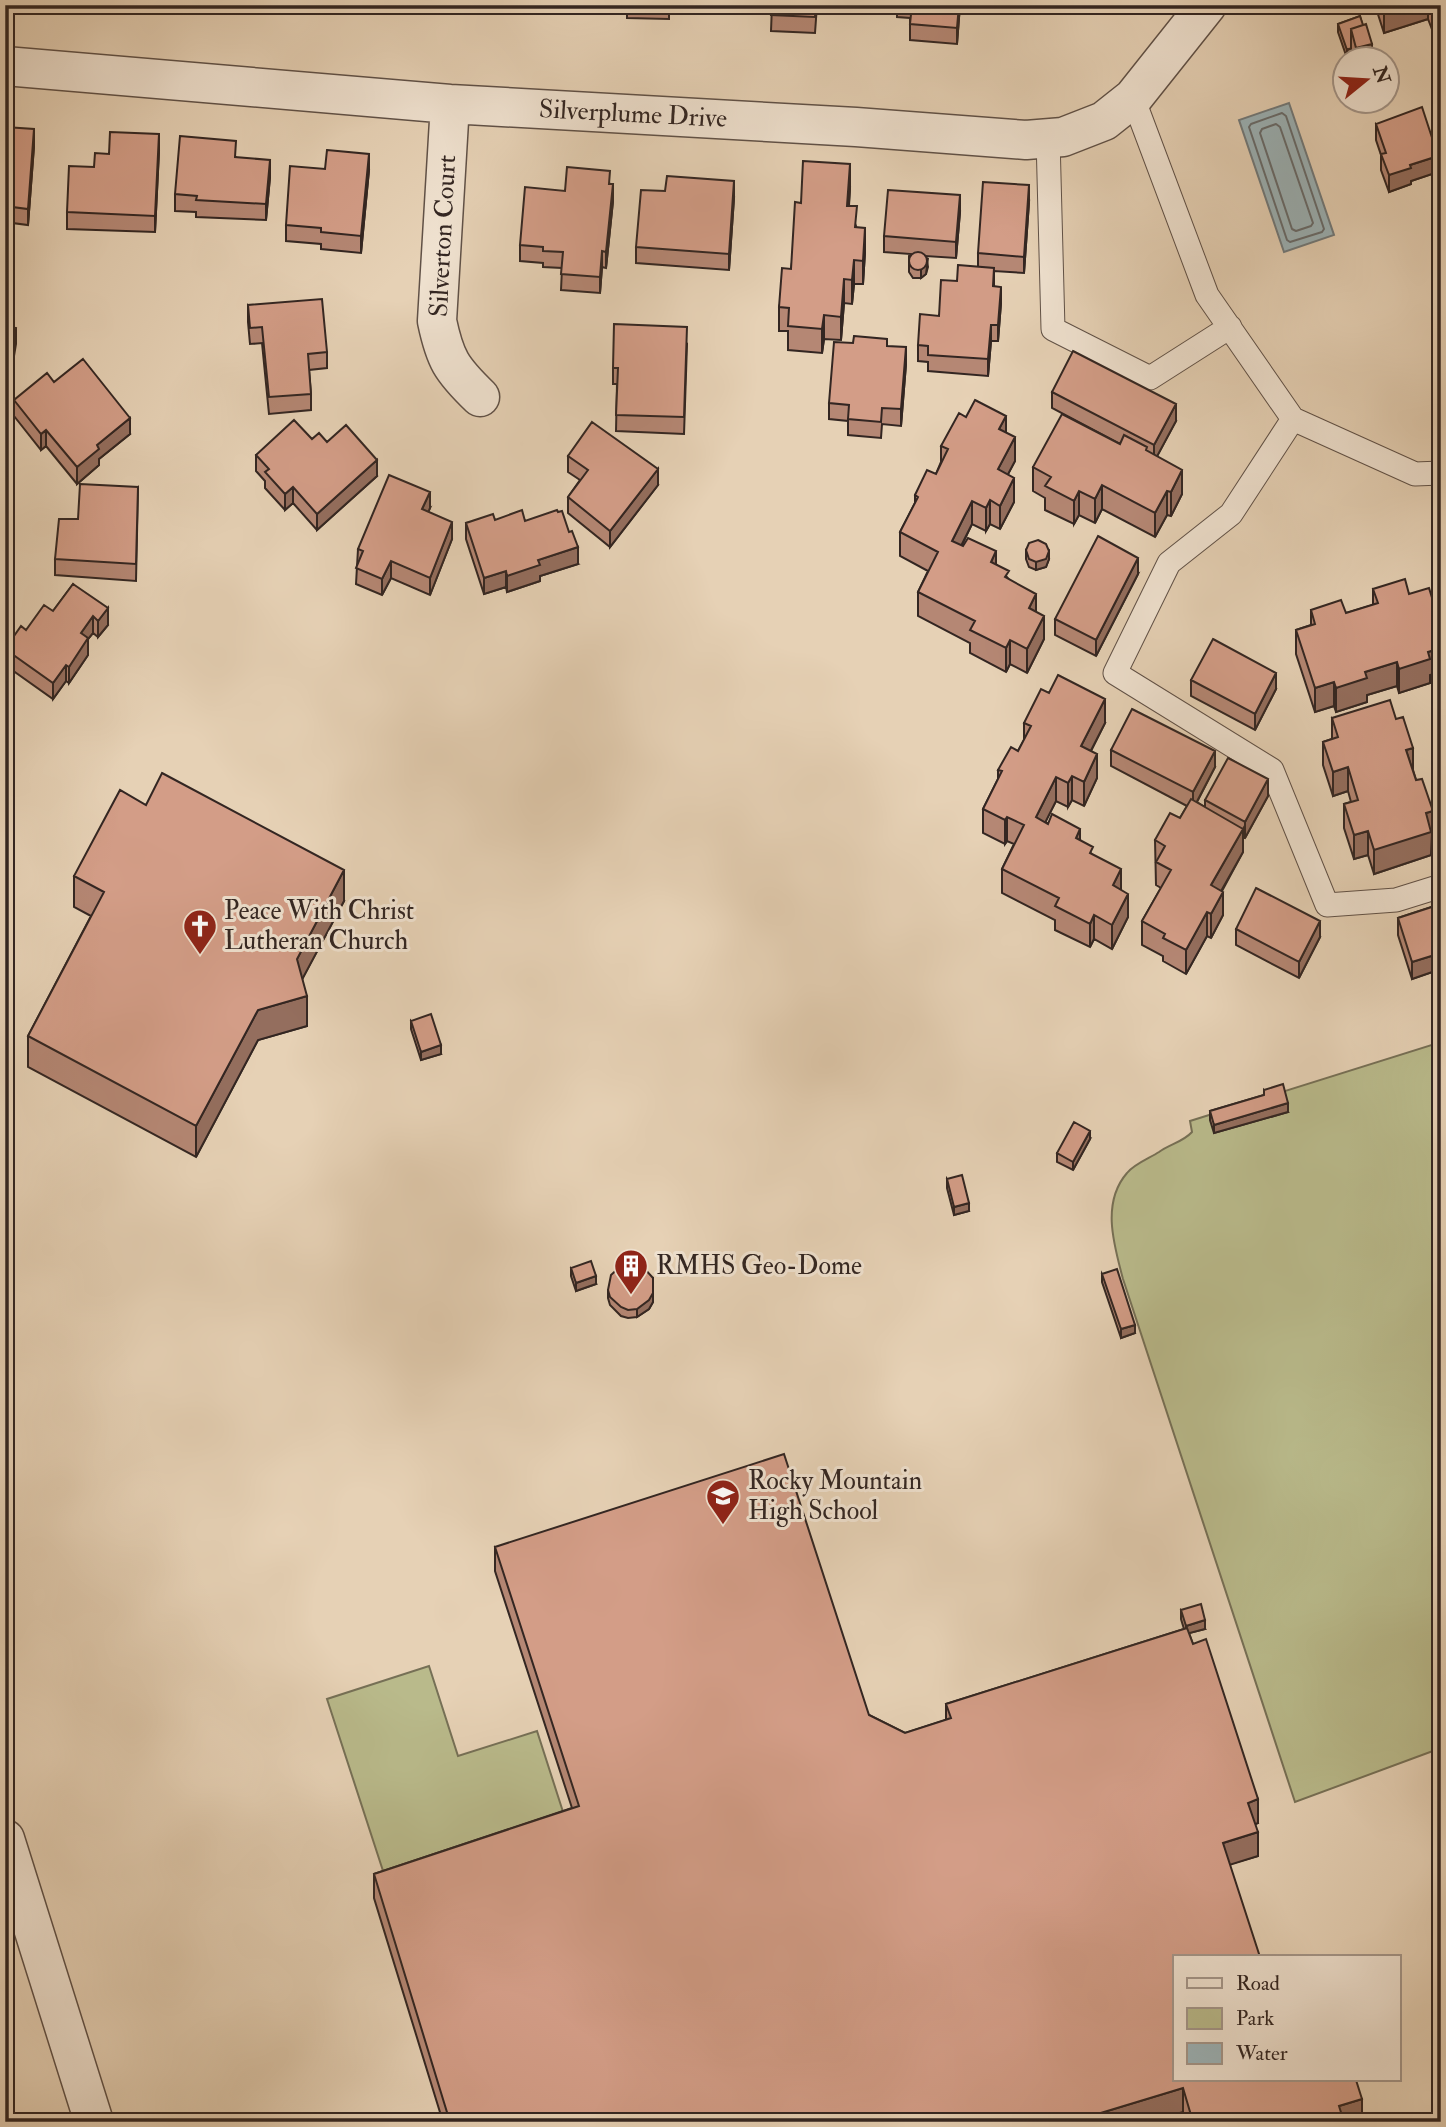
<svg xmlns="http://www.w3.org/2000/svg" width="1446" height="2127" font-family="'IM FELL Double Pica',serif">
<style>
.green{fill:#b9ba8b;stroke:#767056;stroke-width:2}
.water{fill:#9cb4b9;stroke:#727b7d;stroke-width:2}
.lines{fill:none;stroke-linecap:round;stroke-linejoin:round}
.shore{stroke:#686d6e;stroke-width:2}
.service-casing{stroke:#605147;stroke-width:25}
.minor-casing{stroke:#605147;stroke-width:41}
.service{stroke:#efe1cf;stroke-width:23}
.minor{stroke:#efe1cf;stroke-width:38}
.wall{fill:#b58774;stroke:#332622;stroke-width:2}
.shaded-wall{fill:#946e5e;stroke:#332622;stroke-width:2}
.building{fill:#d39d87;stroke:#332622;stroke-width:2}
.labels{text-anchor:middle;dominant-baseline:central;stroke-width:6;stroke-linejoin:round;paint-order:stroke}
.street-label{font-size:26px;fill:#332622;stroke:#efe1cf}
.poi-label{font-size:26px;fill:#332622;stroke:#efe1cf;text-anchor:start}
</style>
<rect width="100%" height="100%" fill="#e6d1b5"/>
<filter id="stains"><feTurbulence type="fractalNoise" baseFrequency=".00286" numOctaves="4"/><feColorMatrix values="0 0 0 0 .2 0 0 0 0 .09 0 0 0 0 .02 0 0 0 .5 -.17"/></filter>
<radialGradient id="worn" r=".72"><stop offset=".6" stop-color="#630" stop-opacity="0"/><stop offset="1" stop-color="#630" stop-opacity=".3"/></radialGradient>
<!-- green -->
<path class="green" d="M1441,1042V1748L1295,1802L1123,1279C1114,1245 1101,1203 1127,1173C1134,1164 1150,1158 1159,1152C1170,1144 1183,1142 1192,1132L1190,1121Z
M429,1666L458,1756L537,1731L565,1818L385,1877L327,1699Z"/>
<!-- water -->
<path class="water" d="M1289,103L1334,235L1284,252L1239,120Z"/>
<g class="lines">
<!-- shore -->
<path class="shore" d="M1282,113L1286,116L1324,229L1322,232L1290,242L1287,240L1249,127L1251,124Z
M1276,124L1280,127L1313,223L1311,226L1296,231L1292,229L1260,133L1262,129Z"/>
<!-- service casing -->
<g class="service-casing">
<path id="service" d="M1133,98L1207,295L1293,419L1415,474L1441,473
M1048,138L1053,329L1150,378L1230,327
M1293,419L1231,514L1169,563L1115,673L1272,770L1327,905L1396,900L1441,886"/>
</g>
<!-- minor casing -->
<g class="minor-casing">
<path id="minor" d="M5,66L450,104L856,127L1026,140L1063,137L1104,121L1133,98L1207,5
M450,104L437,321C445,359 451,369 480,397
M5,1839L94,2122"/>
</g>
<!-- service -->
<use href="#service" class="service"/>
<!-- minor -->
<use href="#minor" class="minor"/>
</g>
<!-- wall -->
<path class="wall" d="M501,5H544V13L501,10Z
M627,5H669V19L627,18Z
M772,5H817L815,33L771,31Z
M897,5H960L957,44L910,40V18L897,17Z
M1375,5H1441L1433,32L1428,19L1384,33Z
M1360,16L1372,60H1351V57L1347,58L1338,32V24Z
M1376,124L1438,172L1411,181V184L1389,192L1381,170V155L1376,140Z
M5,127L34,146L28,225L5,222Z
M159,151L155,232L67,229V212L94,167L109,154Z
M236,157L270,177L266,220L196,217V212L175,211V194Z
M325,169L369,170L361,253L321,249V244L286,241V225Z
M610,184L613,201L606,268L602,267L600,293L561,290L562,268L543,267V263L520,261V245L565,191Z
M850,188L849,206L865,252L863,284H854L852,304L844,303L841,340L824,339L822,353L788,350V331H779V307L791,269L801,203Z
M734,198L729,270L636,263V247Z
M1029,202L1024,273L994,271V286L1001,303L998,341H991L988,376L928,371V362L918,361V345L939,316L978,267V253Z
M960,212L956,258L926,256L928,267L926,274L921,278H913L909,272V256L911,254L884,252V236Z
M248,305L327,352V368L309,370L311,394V410L269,414L262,343L250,344L248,322Z
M687,344L684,434L616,431L617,384H613V368Z
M887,346L906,364L901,426L882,424L881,438L848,435V421L829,419V403Z
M54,382L130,434L99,459V465L77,484L46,446L41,450L14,416V400Z
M1052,392L1176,421L1157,456L1182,494L1171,516L1167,515L1155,537L1102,509L1095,523L1079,515L1074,524L1045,510V498L1033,491V467L1120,444L1052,408Z
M966,417L1006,433L1015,461L1008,474L1014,502L1000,529L990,524L986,531L972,524L962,545L996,564L1036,612L1044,639L1027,673L1010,664L1006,672L970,653V643L918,616V592L928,571L900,556V532L915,503V495L936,474L941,462V446Z
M312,439L327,442L377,476L317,530L293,503L285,510L265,488V481L256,471V455Z
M568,456L658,485L610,547L568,513V497L580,480L568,472Z
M138,487L136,581L55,575V559L78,519Z
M430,508L428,512L452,539L430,595L391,578L382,595L356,584L358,549Z
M495,520L578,564L540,576V581L507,592L506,587L484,594L466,539V523Z
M1026,550L1049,559L1046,567L1036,570L1029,567L1026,559Z
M1138,574L1096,656L1055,635V619Z
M73,584L108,625L98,637L93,633L88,639V655L69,683L66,681L53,699L5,665V649L53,611Z
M1373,589L1409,594L1441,627V672L1430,675V683L1399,693L1397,686L1367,695V702L1336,712L1334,706L1315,712L1296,654V630L1311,625V610L1346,613L1373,605Z
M1191,680L1276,689L1255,730L1191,696Z
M1332,718L1413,770L1433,835H1431V855L1374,874L1368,855L1354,859L1344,828V804L1351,802L1348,791L1333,796L1323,765V742L1332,739Z
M1024,723H1105L1091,751L1097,778L1084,806L1072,800L1068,807L1056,801L1045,822L1080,840L1121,890L1128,917L1112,949L1094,939L1090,947L1055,930V920L1002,893V869L1014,844L1007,841L1005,844L983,833V809L998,779V770L1018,751L1024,740Z
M1111,750L1215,767L1197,802L1205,807V800L1268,796L1245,838L1243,837V852L1222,891L1223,915L1211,938L1207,936L1186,974L1163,961V956L1142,945V921L1161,888L1156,885L1155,840L1180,818L1187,806L1111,766Z
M74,876L344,901L302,979L307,1026L258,1040L196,1157L28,1067V1036L91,916L74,907Z
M1441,904V969L1412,979L1398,935V918Z
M1236,929L1320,937L1299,978L1236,945Z
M411,1021L441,1054L421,1060L411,1029Z
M1264,1090L1288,1112L1214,1133L1210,1120V1111L1264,1095Z
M1090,1139L1073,1170L1057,1162V1153Z
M947,1179L969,1211L954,1215L947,1188Z
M571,1268L596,1284L576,1291L571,1276Z
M1102,1274L1135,1333L1121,1338L1102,1282Z
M653,1278V1302L649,1309L637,1317L628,1318L621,1316L610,1305L608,1298V1290Z
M495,1547L869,1715L905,1733L946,1720V1704L1184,1629L1181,1619V1610L1205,1629L1189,1633L1258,1823L1255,1824L1258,1856L1230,1864L1175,1957L1362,2122H1186L1183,2112L1150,2122H443L374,1898V1874L572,1808L495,1571Z"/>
<!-- shaded-wall -->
<path class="shaded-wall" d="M959,5H960L957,44V28Z
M1384,5H1428V19L1384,33Z
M1433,5H1441V29L1433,32Z
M1372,44V60H1356V47Z
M1351,48V57L1347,58V50Z
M34,129V146L28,225V209Z
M159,134V151L155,232V216Z
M369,154V170L361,253V236Z
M1438,156V172L1411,181V184L1389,192V175L1410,165Z
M270,160V177L266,220V204Z
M850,164V188L847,230V206Z
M734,181V198L729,270V254Z
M613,184V201L606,268V252Z
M1029,185V202L1024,273V257Z
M960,195V212L956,258V242Z
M865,228V252L863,284V261Z
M602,251V267L600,293V277Z
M928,258L926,274L921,278V270Z
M854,260V284L852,304V280Z
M844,279V303L841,340V317Z
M1001,287V303L998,341V325Z
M824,315V339L822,353V329Z
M991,325V341L988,376V359Z
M16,328V344L5,410V394Z
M906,347V364L901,426V409Z
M1176,404V421L1154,462V445Z
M1006,416V440L999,429Z
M130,418V434L99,459V465L77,484V467L97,445Z
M46,430V446L41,450V434Z
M1015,437V461L998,493V469Z
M377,460V476L317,530V514Z
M658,469V485L610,547V531Z
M1182,470V494L1171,516V492Z
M1014,478V502L1000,529V506Z
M1102,485V509L1095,523V499Z
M293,487V503L285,510V494Z
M1079,491V515L1074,524V501Z
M1167,491V515L1155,537V513Z
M430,492V508L422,526V509Z
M990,500V524L986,531V508Z
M972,501V524L952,564V541Z
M452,522V539L430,595V578Z
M578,547V564L540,576V581L507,592V576L538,560Z
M996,551V575L991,562Z
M1049,551V559L1046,567L1036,570V562Z
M1138,558V574L1096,656V640Z
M391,561V578L382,595V579Z
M506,571V587L484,594V578Z
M1036,594V618L1029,608Z
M108,608V625L98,637V621Z
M93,616V633L88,639V655L69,683V667L81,633Z
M1044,616V639L1027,673V649Z
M1010,640V664L1006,672V648Z
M1441,648V672L1430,675V683L1399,693V669L1428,652Z
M1397,662V686L1367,695V702L1336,712V688L1365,672Z
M66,665V681L53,699V683Z
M1276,673V689L1255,730V714Z
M1334,682V706L1315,712V688Z
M1105,699V723L1081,770V746Z
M1413,748V772L1406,750Z
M1215,751V767L1193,809V792Z
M1097,754V778L1084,806V782Z
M1348,767V791L1333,796V772Z
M1072,776V800L1068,807V783Z
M1056,777V801L1036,841V817Z
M1268,779V796L1245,838V822Z
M1433,811L1431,855L1374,874V850L1426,813Z
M1007,817V841L1005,844V820Z
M1080,829V852L1076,838Z
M1243,829V852L1211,909V885Z
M1368,831V855L1354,859V835Z
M1121,869V893L1113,885Z
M344,870V901L297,989V959Z
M1223,892V915L1211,938V914Z
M1128,894V917L1112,949V925Z
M1207,912V936L1186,974V950Z
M1094,915V939L1090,947V924Z
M1320,921V937L1299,978V962Z
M1441,953V969L1412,979V962Z
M307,996V1026L258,1040L196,1157V1126L258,1010Z
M441,1045V1054L421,1060V1052Z
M1288,1103V1112L1214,1133V1125Z
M1090,1131V1139L1073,1170V1162Z
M969,1203V1211L954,1215V1207Z
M596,1276V1284L576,1291V1283Z
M653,1293V1302L649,1309L637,1317V1309Z
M1135,1325V1333L1121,1338V1329Z
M1205,1620V1629L1186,1634V1626Z
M1258,1799V1823L1248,1827V1803Z
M1258,1832V1856L1223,1867V1843Z
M1183,2088V2112L1150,2122H1071Z
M1362,2099V2122H1339V2106Z"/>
<!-- building -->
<path class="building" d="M772,5H816L815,17L771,15Z
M912,5H959L957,28L910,24Z
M1360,16L1363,25L1351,29V48L1347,50L1338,24Z
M1366,24L1372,44L1356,48L1351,29Z
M1422,107L1438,156L1410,165L1411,168L1389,175L1381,154L1386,153L1376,124Z
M5,127L34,129L28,209L5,206Z
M110,132L159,134L155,216L67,212L69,166L94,167L95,153L109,154Z
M180,136L236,141L235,157L270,160L266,204L196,200L197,196L175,194Z
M327,150L369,154L361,236L321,232V228L286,225L290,166L325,169Z
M803,161L850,164L847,206H857L855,227L865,228L863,261L854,260L852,280L844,279L841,317L824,315L822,329L788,326L789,308L779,307L782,268L791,269L795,202L801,203Z
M567,167L610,171L609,184H613L606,252L602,251L600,277L561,274L563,252L543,251V247L520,245L525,187L565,191Z
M667,176L734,181L729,254L636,247L641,190L665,191Z
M983,182L1029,185L1024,257L978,253Z
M888,190L960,195L956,242L884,236Z
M909 261a9 9 0 1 1 18 0a9 9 0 1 1-18 0Z
M958,265L994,268L993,286L1001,287L998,325H991L988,359L928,355V346L918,345L920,314L939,316L941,280L957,281Z
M322,299L327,352L308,354L311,394L269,397L262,327L250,328L248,305Z
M614,324L687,327L684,417L616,415L618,368H613Z
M5,326L16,328L5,394Z
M854,336L887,339V346L906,347L901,409L882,408L881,422L848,419L849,405L829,403L834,342L853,343Z
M1073,351L1176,404L1154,445L1052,392Z
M83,359L130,418L97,445L99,449L77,467L46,430L41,434L14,400L47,373L54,382Z
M975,400L1006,416L999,429L1015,437L998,469L1014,478L1000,506L990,500L986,508L972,501L952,541L963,546L968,538L996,551L991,562L1009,571L1005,577L1036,594L1029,608L1044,616L1027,649L1010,640L1006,648L970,630L975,621L918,592L938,552L900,532L918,497L915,495L927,470L936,474L948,449L941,446L959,413L966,417Z
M1062,414L1120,444L1124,435L1147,447L1146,450L1182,470L1171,492L1167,491L1155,513L1102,485L1095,499L1079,491L1074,501L1045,486L1051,477L1033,467Z
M294,420L312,439L319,433L327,442L346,425L377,460L317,514L293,487L285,494L265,472L269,469L256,455Z
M592,422L658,469L610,531L568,497L588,470L568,456Z
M389,475L430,492L422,509L452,522L430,578L391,561L382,579L356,568L363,551L358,549Z
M80,484L138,487L136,564L55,559L59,519H78Z
M522,510L525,521L557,510L558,512L562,511L569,532L572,531L578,547L538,560L540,565L507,576L506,571L484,578L466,523L493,514L495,520Z
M1098,536L1138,558L1096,640L1055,619Z
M1038,540L1046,544L1049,551L1046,559L1036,562L1029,559L1026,550L1029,543Z
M1405,579L1409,594L1429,588L1441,627V648L1428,652L1430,659L1399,669L1397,662L1365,672L1367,678L1336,688L1334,682L1315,688L1296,630L1315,624L1311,610L1341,600L1346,613L1378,603L1373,589Z
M73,584L108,608L98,621L93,616L81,633L88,638L69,667L66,665L53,683L5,649L21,626L26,630L44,605L53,611Z
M1213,639L1276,673L1255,714L1191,680Z
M1058,675L1105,699L1081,746L1097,754L1084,782L1072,776L1068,783L1056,777L1036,817L1048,824L1052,814L1080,829L1076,838L1093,847L1090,853L1121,869L1113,885L1128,894L1112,925L1094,915L1090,924L1055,906L1059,898L1002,869L1024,825L1007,817L1005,820L983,809L1002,771L998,770L1011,747L1018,751L1031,726L1024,723L1041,689L1049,693Z
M1390,700L1396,719L1403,717L1413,748L1406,750L1416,780L1422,779L1433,811L1426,813L1431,832L1374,850L1368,831L1354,835L1344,804L1358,800L1348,767L1333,772L1323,742L1338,737L1332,718Z
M1132,709L1215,751L1193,792L1111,750Z
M1228,758L1268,779L1245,822L1205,800Z
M162,773L344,870L297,959L307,996L258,1010L196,1126L28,1036L104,892L74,876L120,790L146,805Z
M1191,799L1243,829L1211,885L1223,892L1211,914L1207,912L1186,950L1163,938L1165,934L1142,921L1171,870L1156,862L1165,846L1155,840L1170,813L1180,818Z
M1256,888L1320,921L1299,962L1236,929Z
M1441,904V953L1412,962L1398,918Z
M431,1014L441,1045L421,1052L411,1021Z
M1283,1084L1288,1103L1214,1125L1210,1111L1264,1095V1090Z
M1074,1122L1090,1131L1073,1162L1057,1153Z
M962,1175L969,1203L954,1207L947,1179Z
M591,1261L596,1276L576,1283L571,1268Z
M636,1264L643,1267L653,1278V1293L649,1300L637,1309L628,1310L621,1307L610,1297L608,1290L611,1275L622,1265Z
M1117,1269L1135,1325L1121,1329L1102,1274Z
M784,1454L869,1715L905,1733L951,1718L946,1704L1187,1628L1193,1644L1206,1639L1258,1799L1248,1803L1258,1832L1223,1843L1260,1957H1175V2080H1356L1362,2099L1339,2106L1344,2122H1193L1183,2088L1071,2122H450L374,1874L579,1806L495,1547Z
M1201,1604L1205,1620L1186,1626L1181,1610Z"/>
<!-- icons -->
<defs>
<g id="church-pin" transform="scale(1.75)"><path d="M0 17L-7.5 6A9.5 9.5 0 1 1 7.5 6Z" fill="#8f2418" stroke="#efe1cf"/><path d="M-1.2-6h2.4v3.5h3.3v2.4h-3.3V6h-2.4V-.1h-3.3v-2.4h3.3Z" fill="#fff"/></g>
<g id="building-pin" transform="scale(1.75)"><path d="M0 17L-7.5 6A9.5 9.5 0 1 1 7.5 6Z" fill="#8f2418" stroke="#efe1cf"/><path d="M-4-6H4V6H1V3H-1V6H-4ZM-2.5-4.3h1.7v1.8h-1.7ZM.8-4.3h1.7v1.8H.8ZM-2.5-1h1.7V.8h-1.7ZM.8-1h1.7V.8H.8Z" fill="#fff"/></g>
<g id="school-pin" transform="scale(1.75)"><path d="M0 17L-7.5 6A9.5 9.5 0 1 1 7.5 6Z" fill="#8f2418" stroke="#efe1cf"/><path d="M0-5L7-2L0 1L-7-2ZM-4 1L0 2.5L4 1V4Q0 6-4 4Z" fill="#fff"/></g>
</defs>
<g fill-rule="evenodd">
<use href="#church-pin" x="200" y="926"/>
<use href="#building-pin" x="631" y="1266"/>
<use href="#school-pin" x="723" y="1496"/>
</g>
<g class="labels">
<!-- street labels -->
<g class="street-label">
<text transform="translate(633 114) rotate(3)">Silverplume Drive</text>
<text transform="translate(443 236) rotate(-87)">Silverton Court</text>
</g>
<!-- poi labels -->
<g class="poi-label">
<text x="224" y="911">Peace With Christ<tspan x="224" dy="30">Lutheran Church</tspan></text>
<text x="656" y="1266">RMHS Geo-Dome</text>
<text x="748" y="1481">Rocky Mountain<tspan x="748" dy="30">High School</tspan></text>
</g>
</g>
<!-- margin -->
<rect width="1446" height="2127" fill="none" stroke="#e6d1b5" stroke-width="28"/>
<rect x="7" y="7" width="1432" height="2113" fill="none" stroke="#332622" stroke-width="3.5"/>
<rect x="14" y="14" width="1418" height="2099" fill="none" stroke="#332622" stroke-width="2"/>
<!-- legend -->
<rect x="1173" y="1955" width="228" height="126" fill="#efe1cf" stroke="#a4968a" stroke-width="2"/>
<rect x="1187" y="1978" width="35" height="10" fill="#efe1cf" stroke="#a4968a" stroke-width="2"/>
<text x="1236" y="1990" font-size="21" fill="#332622">Road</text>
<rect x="1187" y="2008" width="35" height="21" fill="#b9ba8b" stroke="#a4968a" stroke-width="2"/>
<text x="1236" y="2025" font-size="21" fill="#332622">Park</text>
<rect x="1187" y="2043" width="35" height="21" fill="#9cb4b9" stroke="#a4968a" stroke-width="2"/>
<text x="1236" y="2060" font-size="21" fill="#332622">Water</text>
<!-- north arrow -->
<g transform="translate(1366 80) rotate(72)"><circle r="33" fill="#efe1cf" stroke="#a4968a" stroke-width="2"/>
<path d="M0-5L12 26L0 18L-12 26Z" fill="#8f2418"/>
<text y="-10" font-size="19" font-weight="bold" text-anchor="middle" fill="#332622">N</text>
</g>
<rect width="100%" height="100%" filter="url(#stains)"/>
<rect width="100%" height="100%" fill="url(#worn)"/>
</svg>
